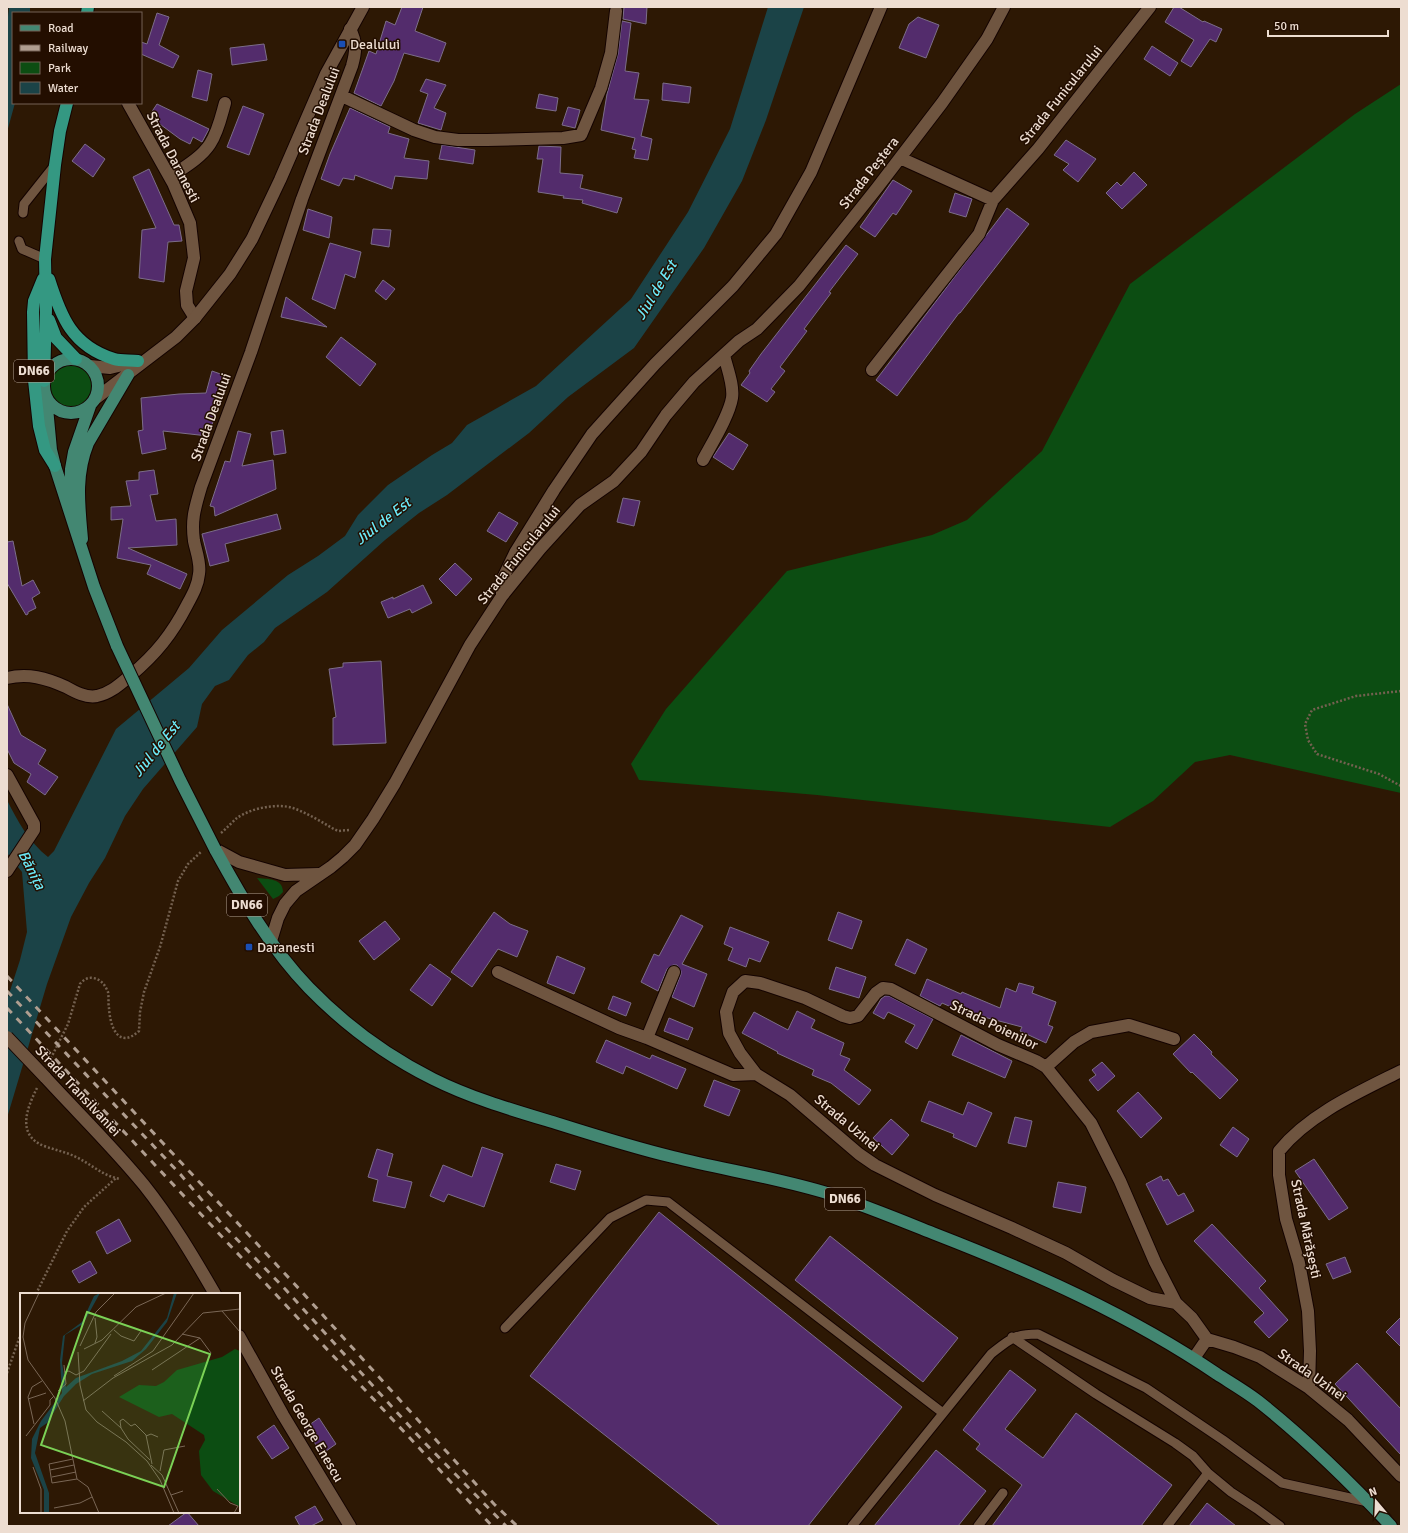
<svg xmlns="http://www.w3.org/2000/svg" width="1408" height="1533" font-family="Signika,sans-serif">
<style>
.green{fill:#0c4d12}
.water{fill:#1b4347}
.building{fill:#532c6c;stroke:#7c6d89}
.lines{fill:none;stroke-linecap:round;stroke-linejoin:round}
.service-casing{stroke:#140300;stroke-width:11}
.minor-casing{stroke:#140300;stroke-width:14}
.tertiary-casing{stroke:#140300;stroke-width:14}
.secondary-casing{stroke:#140300;stroke-width:14}
.primary-casing{stroke:#140300;stroke-width:14}
.trunk-casing{stroke:#140300;stroke-width:14}
.path{stroke:#746150;stroke-width:2.5;stroke-dasharray:2 2;stroke-linecap:butt}
.service{stroke:#6f5540;stroke-width:9}
.minor{stroke:#6f5540;stroke-width:12}
.tertiary{stroke:#6f5540;stroke-width:12}
.secondary{stroke:#6f5540;stroke-width:12}
.primary{stroke:#438772;stroke-width:12}
.trunk{stroke:#349882;stroke-width:12}
.rail{stroke:#b09e90;stroke-width:3;stroke-dasharray:7 7;stroke-linecap:butt}
.tertiary-bridge-casing{stroke:#140300;stroke-width:14;stroke-linecap:butt}
.primary-bridge-casing{stroke:#140300;stroke-width:14;stroke-linecap:butt}
.tertiary-bridge{stroke:#6f5540;stroke-width:12}
.primary-bridge{stroke:#438772;stroke-width:12}
.transit-dot{fill:#1a4fb4;stroke:#230e00;stroke-width:1.5}
.labels{text-anchor:middle;dominant-baseline:central;stroke-width:3;stroke-linejoin:round;paint-order:stroke}
.shield{fill:#230e00;stroke:#b09f92;stroke-width:1}
.shield-label{font-size:13px;font-weight:bold;fill:#edddd1}
.poi-label{font-size:14px;fill:#edddd1;stroke:#230e00;text-anchor:start}
.street-label{font-size:14px;fill:#edddd1;stroke:#230e00}
.water-label{font-size:15px;font-style:italic;fill:#6beaf8;stroke:#230e00}
.inset-road{fill:none;stroke:#7a6756;stroke-width:1}
.view{fill:#7bd156;fill-opacity:0.15;stroke:#7bd156;stroke-width:2}
.inset-edge{fill:none;stroke:#edddd1;stroke-width:2}
</style>
<rect width="100%" height="100%" fill="#2d1804"/>
<!-- green -->
<path class="green" d="M1401,84V793L1230,755L1195,762L1153,801L1110,827L817,795L639,780L631,764L666,709L787,571L932,535L967,520L1042,451L1130,284L1355,114Z
M44 386a27 27 0 1 1 54 0a27 27 0 1 1-54 0Z
M257,878C267,879 283,878 283,892L279,896L273,899Z"/>
<!-- water -->
<path class="water" d="M9,7H30V13H13V103H15L7,132V26Z
M768,7H804L766,120L742,181L704,248L634,348L568,397L529,433L447,495L419,513L385,540L327,592L275,628L264,642L248,655L229,680L215,686L202,704L197,727L143,789L125,816L105,858L89,883L71,917L47,984L7,1118V1000L20,960L27,932L22,872L7,853V800C18,822 29,842 48,857L54,851L116,729L189,668L222,630L288,575L318,556L345,536L358,515L388,485L432,455L452,443L467,425L536,386L631,299L688,212L730,129Z"/>
<!-- building -->
<path class="building" d="M402,7H423L415,31L446,43L439,62L404,53L394,81L381,106L354,93L369,51L376,54L386,21L395,25Z
M624,7H647L646,24L623,19Z
M1174,7H1179L1203,22L1204,21L1222,29L1216,42L1210,39L1191,67L1181,61L1194,40L1165,22Z
M157,13L169,17L159,45L179,56L173,68L141,54V42L147,44Z
M918,17L939,25L926,58L899,48L909,24Z
M622,21L631,23L625,71L639,73L634,99L649,100L641,136L652,139L648,160L634,158L636,150L632,149L635,138L601,130L607,94L618,54Z
M264,44L267,60L232,65L230,48Z
M1152,46L1178,63L1170,76L1144,59Z
M198,70L212,74L207,101L192,97Z
M426,79L446,85L434,108L446,113L441,130L418,123L428,94L420,91Z
M663,83L691,87L689,103L662,100Z
M539,94L558,98L556,111L536,108Z
M157,104L209,129L202,142L193,137L190,144L180,139L149,116Z
M243,106L264,114L249,155L227,147Z
M568,107L580,110L575,128L562,125Z
M350,108L390,127L388,133L409,139L404,158L429,161L427,179L395,176L392,189L355,175L354,180L343,178L339,186L321,179L330,154Z
M1066,140L1096,159L1078,182L1063,170L1069,164L1054,155Z
M85,144L105,159L93,177L72,161Z
M442,145L475,150L473,164L439,159Z
M539,146L561,147L560,173L583,175L580,188L622,198L617,213L582,203L583,200L563,198L564,196L538,192L543,159H537Z
M149,169L174,225H179L182,241L168,242L164,282L139,278L142,230L156,228L133,177Z
M1134,172L1147,185L1122,209L1106,193L1117,182L1121,186Z
M893,180L912,191L896,215L893,213L875,237L860,227Z
M955,193L972,199L966,217L949,212Z
M1007,208L1029,224L960,313H959L897,396L876,380Z
M308,209L332,217L329,238L303,230Z
M373,229L391,230L389,247L371,244Z
M330,243L361,252L355,278L345,274L335,309L312,299Z
M846,245L858,254L829,292L831,293L804,329L807,331L780,367L785,371L771,389L775,392L767,402L741,385L750,373L749,371L761,354Z
M383,280L395,289L386,300L375,291Z
M286,297L327,327L281,317Z
M341,337L376,364L360,386L326,357Z
M212,371L229,377L208,436L163,431L166,449L142,454L138,431L143,430L141,398L179,394L206,393Z
M283,430L286,453L274,455L271,432Z
M238,431L251,434L242,466L273,460L276,489L215,516L214,507L210,506L225,461L230,462Z
M729,433L748,445L733,470L713,457Z
M154,470L158,494L150,495L156,521L176,519L177,545L128,548L187,574L180,589L147,574L151,565L117,558L123,519L111,520V507L131,506L126,481L139,480V472Z
M623,498L640,501L634,526L617,522Z
M499,512L518,523L506,542L487,531Z
M277,514L281,529L225,544L229,561L210,566L202,534Z
M13,541L22,586L33,580L40,593L32,598L36,608L28,612V614L26,615L7,583V542Z
M455,563L472,579L456,596L439,579Z
M423,585L432,603L412,613L410,609L388,618L381,602L393,597V599Z
M381,661L386,743L333,745V718L336,717L329,669L343,667V663Z
M7,704L21,735L46,750L38,764L58,777L45,795L27,782L31,774L14,763L7,749Z
M494,912L510,924L528,931L517,957L498,949L472,987L451,972Z
M838,912L862,921L852,949L828,940Z
M681,915L703,926L682,964L707,974L694,1007L672,997L681,974V971L677,965H673L667,969L658,991L641,982L654,954L659,956Z
M385,921L400,939L374,960L359,941Z
M730,927L769,942L760,962L749,958L746,967L728,960L733,948L724,944Z
M907,939L927,949L915,974L895,965Z
M557,956L585,968L574,994L547,983Z
M430,964L451,979L432,1006L410,990Z
M836,967L866,977L859,998L829,989Z
M927,979L961,994L962,992L1000,1008L1006,988L1016,992L1019,983L1034,987L1032,993L1056,1002L1048,1025L1053,1027L1046,1043L1020,1031L1022,1027L980,1016L979,1019L942,1003L940,1006L920,996Z
M613,996L631,1003L626,1016L608,1009Z
M885,996H889L933,1019L917,1049L905,1042L915,1025L888,1012L884,1019L873,1013L881,999Z
M797,1011L815,1020L811,1028L844,1043L840,1055L850,1059L844,1070L871,1090L859,1105L831,1083L812,1075L814,1070L777,1053L778,1052L742,1033L754,1012L788,1030Z
M669,1018L693,1028L688,1040L664,1031Z
M1194,1034L1212,1052L1211,1054L1238,1080L1220,1099L1192,1072L1191,1073L1173,1054Z
M961,1035L1012,1061L1005,1078L952,1055Z
M606,1040L650,1059L652,1055L686,1069L677,1089L626,1066L623,1074L596,1062Z
M1102,1062L1115,1076L1098,1091L1089,1080L1096,1075L1092,1070Z
M714,1080L740,1090L729,1116L704,1106Z
M1138,1092L1162,1118L1141,1138L1117,1111Z
M929,1101L963,1115L968,1102L992,1113L976,1147L953,1137L954,1134L921,1121Z
M1015,1117L1032,1121L1026,1147L1008,1143Z
M891,1119L909,1135L892,1155L873,1138Z
M1233,1127L1249,1139L1237,1157L1220,1145Z
M482,1147L503,1154L484,1207L448,1194L444,1202L430,1196L443,1165L472,1177Z
M377,1149L393,1154L387,1176L412,1182L405,1208L373,1201L378,1180L368,1177Z
M1314,1159L1348,1208L1329,1220L1295,1171Z
M556,1164L581,1171L575,1190L550,1182Z
M1161,1176L1163,1181L1168,1179L1178,1196L1184,1193L1194,1211L1167,1225L1146,1184Z
M1058,1182L1086,1187L1081,1213L1053,1207Z
M659,1212L902,1407L808,1526H720L530,1376Z
M119,1219L131,1241L107,1254L96,1232Z
M1212,1224L1266,1281L1259,1288L1288,1320L1269,1338L1254,1322L1264,1313L1194,1241Z
M830,1236L958,1338L923,1382L795,1280Z
M1345,1257L1351,1272L1333,1279L1326,1264Z
M90,1261L97,1273L79,1283L72,1271Z
M1401,1317V1347L1386,1332Z
M1357,1363L1401,1409V1455L1335,1384Z
M1010,1370L1036,1390L1005,1429L1043,1458L1076,1413L1172,1485L1141,1526H992L1022,1485L976,1449L980,1444L963,1430Z
M319,1418L336,1444L322,1454L305,1428Z
M274,1425L289,1448L272,1459L257,1437Z
M936,1450L986,1491L958,1526H874Z
M1207,1503L1236,1526H1189Z
M315,1506L323,1520L311,1526H300L295,1517Z
M187,1512L199,1526H168Z"/>
<g class="lines">
<!-- service casing -->
<g class="service-casing">
<path id="service" d="M23,213L24,204L55,165
M19,241L22,249L45,259
M505,1328L610,1218L646,1200L668,1202L943,1413
M1012,1337L1096,1394L1175,1443L1193,1456L1208,1473L1231,1492L1257,1509L1280,1526
M852,1526L991,1354C1010,1339 1014,1334 1038,1334L1146,1388L1223,1440L1282,1483L1368,1502
M978,1526L1003,1493
M1167,1526L1208,1473"/>
</g>
<!-- minor casing -->
<g class="minor-casing">
<path id="minor" d="M342,96L414,130L435,137L458,140H487L563,138L581,135L601,88L611,53L616,11
M128,103L173,183L190,223L194,258L186,291L187,305L195,318
M900,158L993,200
M170,177C183,168 201,158 210,144C218,132 221,117 225,103
M872,370L979,234L993,200L1038,149L1150,7
M703,460C712,443 729,416 732,398C734,385 727,368 724,355
M502,596V580L515,553L554,490L592,434L655,364L733,286L776,234L811,172L881,7
M7,678C28,673 46,678 66,687C75,692 86,698 97,696C111,693 120,684 131,675C156,654 172,634 187,605C193,594 198,585 199,574C201,563 196,551 194,541C191,519 195,508 201,487L251,352L302,199L352,66C356,52 357,42 350,29
M7,775L34,824V830L7,871
M215,849L239,862L285,875L319,874
M271,941L278,918L285,904L296,891L331,867L343,857L355,845L373,819L395,783L470,645L502,596L540,549L580,505L614,481L641,452L666,415L694,382L739,341L757,329L799,286L877,188L942,103L987,39L1004,7
M498,972L619,1028L647,1038L733,1075L756,1074L790,1095L859,1154L875,1165L935,1195L1012,1228L1066,1253L1113,1280L1150,1298L1176,1303
M647,1038L674,972
M1046,1067L1074,1042L1091,1032L1129,1025L1174,1039
M756,1074L740,1053L729,1033L726,1012L733,992L745,981L760,983L805,998L843,1016L850,1018L858,1016L876,993L883,988L891,989L998,1045L1036,1061L1046,1067L1091,1123L1120,1181L1155,1262L1176,1303L1192,1318L1207,1339
M1194,1358L1207,1339L1234,1347L1260,1357L1309,1388L1348,1420L1401,1476
M1309,1388L1310,1351L1308,1311L1299,1263L1286,1219L1279,1175V1151C1309,1114 1359,1092 1401,1071"/>
</g>
<!-- tertiary casing -->
<g class="tertiary-casing">
<path id="tertiary" d="M45,1077C78,1113 113,1147 144,1185C171,1219 193,1256 215,1294
M239,1336L283,1415L350,1526"/>
</g>
<!-- secondary casing -->
<g class="secondary-casing">
<path id="secondary" d="M90,366L110,368L135,362
M95,399L176,337L195,318L230,274L252,239L280,180L326,74L363,7"/>
</g>
<!-- primary casing -->
<g class="primary-casing">
<path id="primary" d="M44 386a27 27 0 1 1 54 0a27 27 0 1 1-54 0Z
M46,397L51,450L55,466L94,587L117,646
M70,503L71,469L74,452L90,406
M82,539C79,505 75,475 88,443L128,375
M215,849C242,898 270,948 309,988C345,1025 387,1056 433,1079C473,1099 516,1111 559,1124C597,1136 635,1148 673,1157C725,1170 779,1178 830,1194C866,1206 900,1220 935,1234C1033,1272 1130,1315 1217,1374C1231,1383 1245,1391 1258,1401C1306,1439 1349,1481 1391,1526"/>
</g>
<!-- trunk casing -->
<g class="trunk-casing">
<path id="trunk" d="M87,13L88,7
M43,279L34,301L33,312L34,380L39,426L45,450L55,466
M49,279C61,317 72,346 114,359C121,361 130,360 138,361
M49,320L56,338L76,359
M44,381L46,309L45,259L55,165L60,131L67,103"/>
</g>
<!-- path -->
<path class="path" d="M1401,691L1356,696L1312,710L1305,724L1308,740L1317,754L1379,774L1401,786
M221,833C227,828 232,822 237,818C251,808 277,803 293,808C307,813 320,821 332,828L338,831L349,830
M49,1062L68,1024L80,984C83,980 88,977 93,978C101,979 105,985 108,992C109,997 108,1003 109,1008C110,1026 118,1050 139,1031L140,1012L144,992L160,947L178,881L188,864L202,851
M37,1088C27,1108 16,1135 44,1146C55,1150 66,1152 76,1157C91,1164 103,1176 120,1179
M36,1294L67,1231L84,1207L116,1178
M7,1373L21,1333"/>
<!-- service -->
<use href="#service" class="service"/>
<!-- minor -->
<use href="#minor" class="minor"/>
<!-- tertiary -->
<use href="#tertiary" class="tertiary"/>
<!-- secondary -->
<use href="#secondary" class="secondary"/>
<!-- primary -->
<use href="#primary" class="primary"/>
<!-- trunk -->
<use href="#trunk" class="trunk"/>
<!-- rail -->
<path class="rail" d="M7,976L302,1292L494,1504L517,1526
M7,991L181,1175L222,1224L286,1290L423,1441L506,1526
M7,1008L127,1135L492,1526"/>
<!-- tertiary-bridge casing -->
<g class="tertiary-bridge-casing">
<path id="tertiary-bridge" d="M7,1037L45,1077"/>
</g>
<!-- primary-bridge casing -->
<g class="primary-bridge-casing">
<path id="primary-bridge" d="M117,646L180,780L215,849"/>
</g>
<!-- tertiary-bridge -->
<use href="#tertiary-bridge" class="tertiary-bridge"/>
<!-- primary-bridge -->
<use href="#primary-bridge" class="primary-bridge"/>
</g>
<!-- markers -->
<g class="transit-dot">
<rect x="338" y="40" width="8" height="8" rx="2"/>
<rect x="245" y="943" width="8" height="8" rx="2"/>
</g>
<g class="labels">
<!-- shield labels -->
<g class="shield">
<rect x="14" y="360" width="40" height="22" rx="3"/>
<rect x="227" y="894" width="40" height="22" rx="3"/>
<rect x="825" y="1188" width="40" height="22" rx="3"/>
</g>
<g class="shield-label">
<text x="34" y="371">DN66</text>
<text x="247" y="905">DN66</text>
<text x="845" y="1199">DN66</text>
</g>
<!-- poi labels -->
<g class="poi-label">
<text x="350" y="44">Dealului</text>
<text x="257" y="947">Daranesti</text>
</g>
<!-- street labels -->
<g class="street-label">
<text transform="translate(1061 95) rotate(-51)">Strada Funicularului</text>
<text transform="translate(319 111) rotate(-69)">Strada Dealului</text>
<text transform="translate(173 157) rotate(63)">Strada Daranesti</text>
<text transform="translate(869 173) rotate(-52)">Strada Peștera</text>
<text transform="translate(211 417) rotate(-70)">Strada Dealului</text>
<text transform="translate(519 555) rotate(-51)">Strada Funicularului</text>
<text transform="translate(994 1025) rotate(26)">Strada Poienilor</text>
<text transform="translate(78 1091) rotate(47)">Strada Transilvaniei</text>
<text transform="translate(847 1123) rotate(40)">Strada Uzinei</text>
<text transform="translate(1306 1229) rotate(78)">Strada Mărășești</text>
<text transform="translate(1312 1375) rotate(35)">Strada Uzinei</text>
<text transform="translate(307 1424) rotate(60)">Strada George Enescu</text>
</g>
<!-- water labels -->
<g class="water-label">
<text transform="translate(656 290) rotate(-59)">Jiul de Est</text>
<text transform="translate(383 521) rotate(-38)">Jiul de Est</text>
<text transform="translate(156 749) rotate(-51)">Jiul de Est</text>
<text transform="translate(32 870) rotate(63)">Bănița</text>
</g>
</g>
<!-- overview -->
<g transform="translate(20 1293)">
<rect width="220" height="220" fill="#2d1804"/>
<path d="M215,56L220,58V214L193,198L181,182L179,158L185,147L184,142L152,121L139,124L99,104L119,92L136,93L144,89L157,77L202,64Z" fill="#0c4d12"/>
<path d="M80,0L63,31L45,42L42,70L46,94L56,85L102,68L121,58L147,25L154,0H157L147,29L126,56L112,68L72,81L56,91L44,103L27,130L20,135L15,160L29,200V220H24V197L11,165L12,146L21,128L42,100L40,67L43,43L62,29L74,3Z" fill="#1b4347"/>
<path class="inset-road" d="M19,0L5,30L3,44L8,67L35,105L45,128L57,186L68,194L79,220M202,18L220,39M75,25L77,44L75,50M94,37L101,43L114,48L121,38M162,41L180,45L191,60M60,53L76,19L95,0M64,56L82,47L116,14L146,0M58,59L60,92L66,117L77,129L106,149L127,168L140,187L154,220M132,77L180,45M44,79L49,78L56,82L64,78L91,41M94,83L133,58L174,0M38,98L46,91L44,72M8,106L26,100M63,108L93,85L152,52L183,20L220,16M82,118L101,135L108,146L130,167M14,131L8,104L12,94L22,88M101,135L100,128L103,126L111,133L115,131L126,142L132,171M6,143L30,112V107L34,103M126,143L131,141L138,144M53,166L29,171L32,190L57,186M131,172L142,182L159,220M13,174L21,196V220M30,177L54,172M140,178L144,157L165,153M32,184L56,179M197,196L210,210L218,213L214,220M151,202L163,198M34,215L60,210L72,204"/>
<path class="view" d="M67,19L190,61L144,194L21,152Z"/>
<rect width="220" height="220" class="inset-edge"/>
</g>
<!-- border -->
<rect width="1408" height="1533" fill="none" stroke="#edddd1" stroke-width="16"/>
<!-- legend -->
<rect x="12" y="12" width="130" height="92" fill="#230e00" stroke="#746154"/>
<rect x="20" y="25" width="20" height="6" fill="#438772" stroke="#746154"/>
<text x="48" y="32" font-size="12" fill="#edddd1">Road</text>
<rect x="20" y="45" width="20" height="6" fill="#b09e90" stroke="#746154"/>
<text x="48" y="52" font-size="12" fill="#edddd1">Railway</text>
<rect x="20" y="62" width="20" height="12" fill="#0c4d12" stroke="#746154"/>
<text x="48" y="72" font-size="12" fill="#edddd1">Park</text>
<rect x="20" y="82" width="20" height="12" fill="#1b4347" stroke="#746154"/>
<text x="48" y="92" font-size="12" fill="#edddd1">Water</text>
<!-- north arrow -->
<g transform="translate(1376 1501) rotate(341)" stroke="#230e00" stroke-width="3" paint-order="stroke">
<path d="M0-3L7 15L0 10L-7 15Z" fill="#edddd1"/>
<text y="-6" font-size="11" font-weight="bold" text-anchor="middle" fill="#edddd1">N</text>
</g>
<!-- scale -->
<path d="M1268 30v6h120v-6" fill="none" stroke="#edddd1" stroke-width="2"/>
<text x="1274" y="30" font-size="12" fill="#edddd1" stroke="#230e00" stroke-width="3" paint-order="stroke">50 m</text>
</svg>
